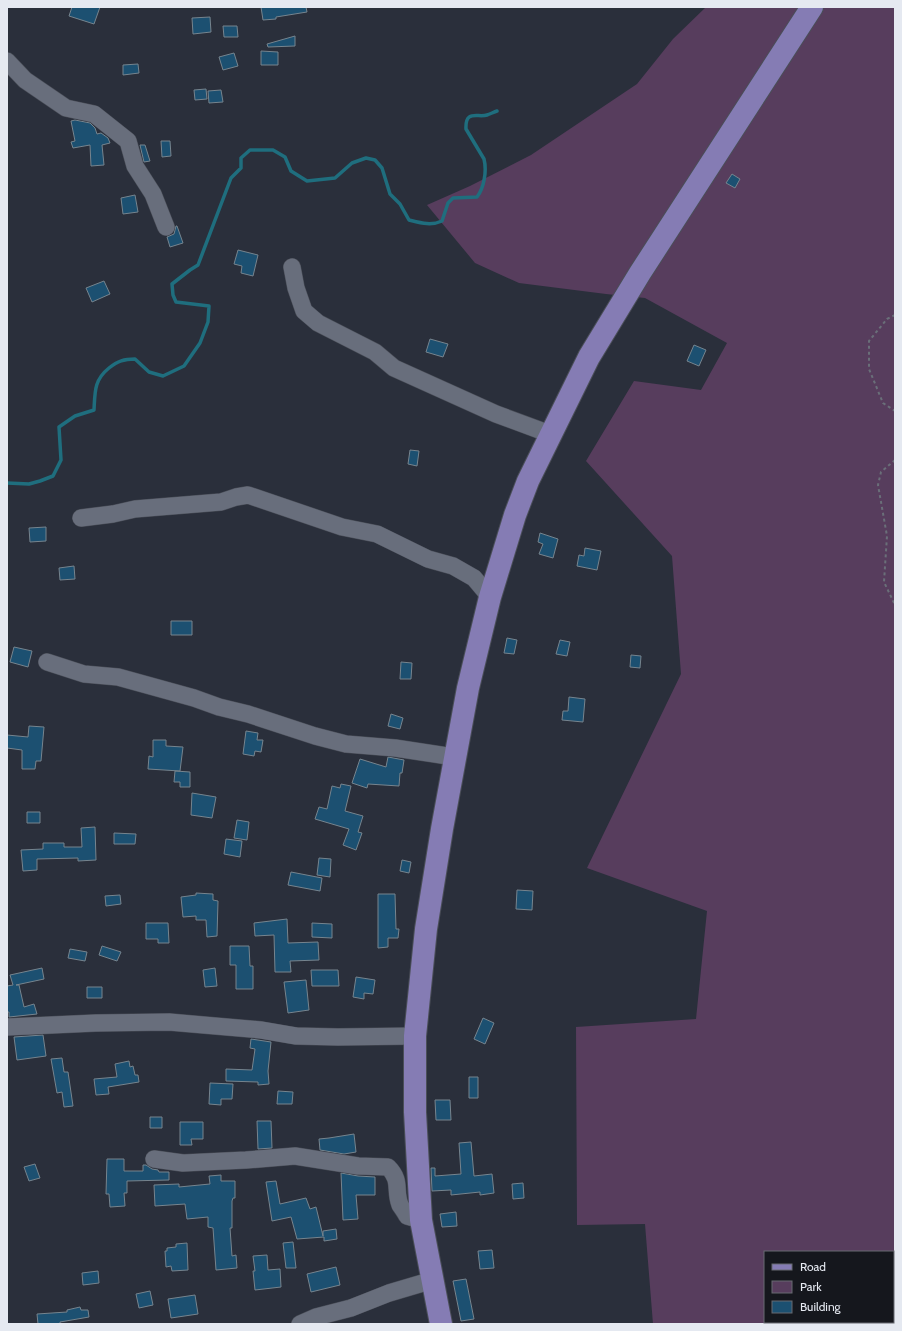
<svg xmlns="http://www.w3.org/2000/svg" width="902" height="1331" font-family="Cabin,sans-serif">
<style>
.green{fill:#573d5d;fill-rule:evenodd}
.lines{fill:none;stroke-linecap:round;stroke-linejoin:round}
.stream{stroke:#1f6e7e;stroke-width:3.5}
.building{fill:#1c5071;stroke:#76848e}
.minor-casing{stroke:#4a4e58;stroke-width:18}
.major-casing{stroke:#4a4e58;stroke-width:24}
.path{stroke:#6a6f79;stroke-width:2;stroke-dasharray:3 3;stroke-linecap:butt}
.minor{stroke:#686e7c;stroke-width:17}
.major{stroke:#857cb4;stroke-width:22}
</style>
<rect width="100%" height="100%" fill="#2a2f3b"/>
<!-- green -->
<path class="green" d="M706,7H895V1324H653L645,1224L577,1225L576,1027L696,1019L707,911L587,868L681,674L672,556L586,461L634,381L701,390L727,343L645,298L606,294L519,283L475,263L427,205L470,186L531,155L637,84L673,39ZM765,1252H893V1322H765Z"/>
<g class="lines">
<!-- stream -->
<path class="stream" d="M7,483L29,484L40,481L53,476L61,460L59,427L75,416L94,410C95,392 94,380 109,368C118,361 124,359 135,359L149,372L163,376L184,366L200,343L208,322L209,306L176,302L173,295L172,284L190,270L198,265L231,178L241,168V158L250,150H273L285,157L291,171L307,181L335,178L352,163L366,158L375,160L382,168L390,194L400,204L409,220C421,223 431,226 442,221L448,203L453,198L477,197C484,188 487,171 484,159L466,129C465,109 478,118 487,115C490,114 494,112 497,111"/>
</g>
<!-- building -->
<path class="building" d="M72,7H100L94,24L69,16Z
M261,7H306L307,12L276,17V19L263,20Z
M210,17L211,32L193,34L192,18Z
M223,26H237L238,37H224Z
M295,36V46L268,47L267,44Z
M261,51L278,52V65H261Z
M234,53L238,66L223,70L219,57Z
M138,64L139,73L123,75V65Z
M206,89L207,99L195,100L194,90Z
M221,90L223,102L209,103L208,91Z
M75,120L90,123L95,128L97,134L101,133L108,138L110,143L102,145L104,165L91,166L90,145L73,148L71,142L75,141L71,121Z
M161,141H170L171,156L162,157Z
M140,145H145L150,161L144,162Z
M732,174L740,179L735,188L726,183Z
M135,195L138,212L123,214L121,198Z
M176,226H177L183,243L170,247L167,237L174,234Z
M238,250L258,255L253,276L241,273L242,266L234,264Z
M104,281L110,294L92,302L86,288Z
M430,339L448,344L443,357L426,352Z
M694,345L706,350L699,366L687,361Z
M410,450L419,451L417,466L408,464Z
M46,527V541L30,542L29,528Z
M540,533L558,539L553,558L539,554L543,544L538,542Z
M585,548L601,551L597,570L577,566L579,555L584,556Z
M74,566L75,579L60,580L59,568Z
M171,621H192V635H171Z
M507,638L517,640L514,654L504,653Z
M560,640L570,642L567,656L556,654Z
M14,647L32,651L28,667L10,662Z
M631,655L641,656L640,668L630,667Z
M401,662L412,663L411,679H400Z
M569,697L585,699L583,722L562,720L563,711H568Z
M391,714L403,718L400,729L388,726Z
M29,726L44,727L41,761H36L35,769H22V750L7,748V735L28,737Z
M246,731L258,733L257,740H263L261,752L255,751L254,756L243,754Z
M153,740H166V746L183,747L180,771L148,769L149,756L153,757Z
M388,757L404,760L402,773H400L399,786L368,784L367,788L352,783L360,759L386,767Z
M175,771L190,772V787H180V782H174Z
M341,784L351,786L345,811L363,816L358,832L362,833L356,850L343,845L349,829L315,819L319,807L327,809L332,786L340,788Z
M192,793L216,797L212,818L191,815Z
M27,812H40V823H27Z
M237,820L249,822L247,840L234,838Z
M95,827L96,860L78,861V858L37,859V870L23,871L21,850L43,849V843H64V847H82L81,828Z
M114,833L136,834L135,844H114Z
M226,839L242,841L240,857L224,854Z
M319,858L331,859L330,877L317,875Z
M402,860L411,862L409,873L400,871Z
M291,872L322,878L320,891L288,885Z
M517,890L533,891L532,910L516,909Z
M196,893L213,894V900L218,901L217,936L207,937L206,920H196V916L183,917L181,897L196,895Z
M378,894H395L396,929H399L398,938H388V947L378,948Z
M120,895L121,904L106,906L105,896Z
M287,919L288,943L318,942L319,960L290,961L291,972H275L274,935L255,936L254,923Z
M146,923H168L169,943H158V939H146Z
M312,923L332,924V938L312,937Z
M102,946L121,952L117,961L99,955Z
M230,946H249L250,966H253V989H236V965H230Z
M70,949L87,952L85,961L68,958Z
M42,968L44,979L16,985H19L24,1007L34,1004L37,1014L9,1017V1012H7V986L13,985L10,975Z
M215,968L217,986L205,987L203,970Z
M311,970H338L339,986H312Z
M356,977L375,980L373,994L364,993V999L353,997Z
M306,980L309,1010L288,1013L284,982Z
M87,987H102V998H87Z
M483,1018L494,1023L485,1044L474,1039Z
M43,1035L46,1056L17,1060L14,1037Z
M251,1039L271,1042L268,1071L269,1084L258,1085V1082L226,1081V1069L252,1070L255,1049L250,1048Z
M62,1058L64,1072H68L73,1106L64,1107L62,1092L57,1093L51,1059Z
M129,1061L130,1067L133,1066L135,1075H138L139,1082L108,1087L109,1094L96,1095L94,1079L117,1077L115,1064Z
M469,1077H478V1098H469Z
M210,1083L233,1084L232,1099H221V1105L209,1104Z
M278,1091L293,1092L292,1104H277Z
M435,1100H450L451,1120H436Z
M150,1117H162V1128H150Z
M257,1121H271L272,1148L258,1149Z
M180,1122H203V1139H191L192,1145H180Z
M354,1134L356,1152L344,1154L320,1150L319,1139L329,1138Z
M471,1142L474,1176L492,1174L494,1193L480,1195V1192L451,1195V1190L432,1191L431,1168H435V1176L461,1174L459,1143Z
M107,1159H124V1171H143V1165H146L152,1169L158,1170L159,1172H169V1180L127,1181V1193H124L125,1206L110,1207L109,1194H106Z
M35,1164L40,1178L29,1181L24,1167Z
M341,1173L358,1176L375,1177V1195H356L358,1219L343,1220Z
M221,1175V1181H235V1198H233L232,1201V1228H230L232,1256L236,1255L237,1268L216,1270L213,1228L208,1227V1217L187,1219L185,1204L155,1206L154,1185L179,1184V1187L210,1184L209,1176Z
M276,1181L280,1204L306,1198L310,1209L316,1207L323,1236V1231L336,1229L337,1239L324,1241V1237L297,1239L291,1217L272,1221L266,1182Z
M523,1183L524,1198L513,1199L512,1184Z
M456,1212L457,1226L442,1227L440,1214Z
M293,1242L296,1268H286L283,1243Z
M187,1243L188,1270L172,1271L171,1266L166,1267L165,1251H167V1248L176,1247V1244Z
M492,1250L494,1268L480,1269L478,1251Z
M267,1255L268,1270L280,1269L281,1287L255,1290L253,1271H255L253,1256Z
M336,1267L340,1285L311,1292L307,1274Z
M98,1271L99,1283L83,1285L82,1273Z
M466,1279L474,1319L461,1321L453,1281Z
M150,1291L153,1305L139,1308L136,1294Z
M195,1295L198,1314L171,1318L168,1299Z
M80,1307L81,1310H88L89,1317L60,1322V1324H38L37,1314L67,1312V1310Z"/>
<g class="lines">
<!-- minor casing -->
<g class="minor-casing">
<path id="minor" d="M7,61L25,80L66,108L94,114L128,141L135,166L153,194L166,227
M292,267L296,288L304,311L318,323L375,352L394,368L496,414L550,434
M81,518L113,514L135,509L221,502L236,497L248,495L342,527L377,534L428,559L453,566L474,578L490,597
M47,662L84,674L118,677L194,698L219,707L248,714L315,736L346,744L395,748L454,757
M7,1027L96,1023L169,1022L261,1030L296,1036L338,1037L415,1036
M154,1159L183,1163L246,1160L295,1156L358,1166L388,1167C402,1181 394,1190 400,1205C402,1208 405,1212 407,1216L421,1220
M300,1324L316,1317L351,1308L389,1293L433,1280"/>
</g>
<!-- major casing -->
<g class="major-casing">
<path id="major" d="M441,1324L421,1220L415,1112V1036L426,929L442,829L468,688L490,597L515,515L528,481L589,357L640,273L812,7"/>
</g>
<!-- path -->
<path class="path" d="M895,315L887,319L869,341V369L883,403L895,411
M895,460L881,472L878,485L887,536L884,582L895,605"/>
<!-- minor -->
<use href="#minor" class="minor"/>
<!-- major -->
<use href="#major" class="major"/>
</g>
<!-- border -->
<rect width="902" height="1331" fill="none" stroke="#e5e9f1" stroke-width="16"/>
<!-- legend -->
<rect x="764" y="1251" width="130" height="72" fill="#15171d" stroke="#686b72"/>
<rect x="772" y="1264" width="20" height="6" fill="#857cb4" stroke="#686b72"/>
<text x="800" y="1271" font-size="12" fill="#e5e9f1">Road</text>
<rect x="772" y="1281" width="20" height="12" fill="#573d5d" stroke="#686b72"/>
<text x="800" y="1291" font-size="12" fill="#e5e9f1">Park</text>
<rect x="772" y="1301" width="20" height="12" fill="#1c5071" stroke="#686b72"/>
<text x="800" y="1311" font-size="12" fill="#e5e9f1">Building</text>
</svg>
